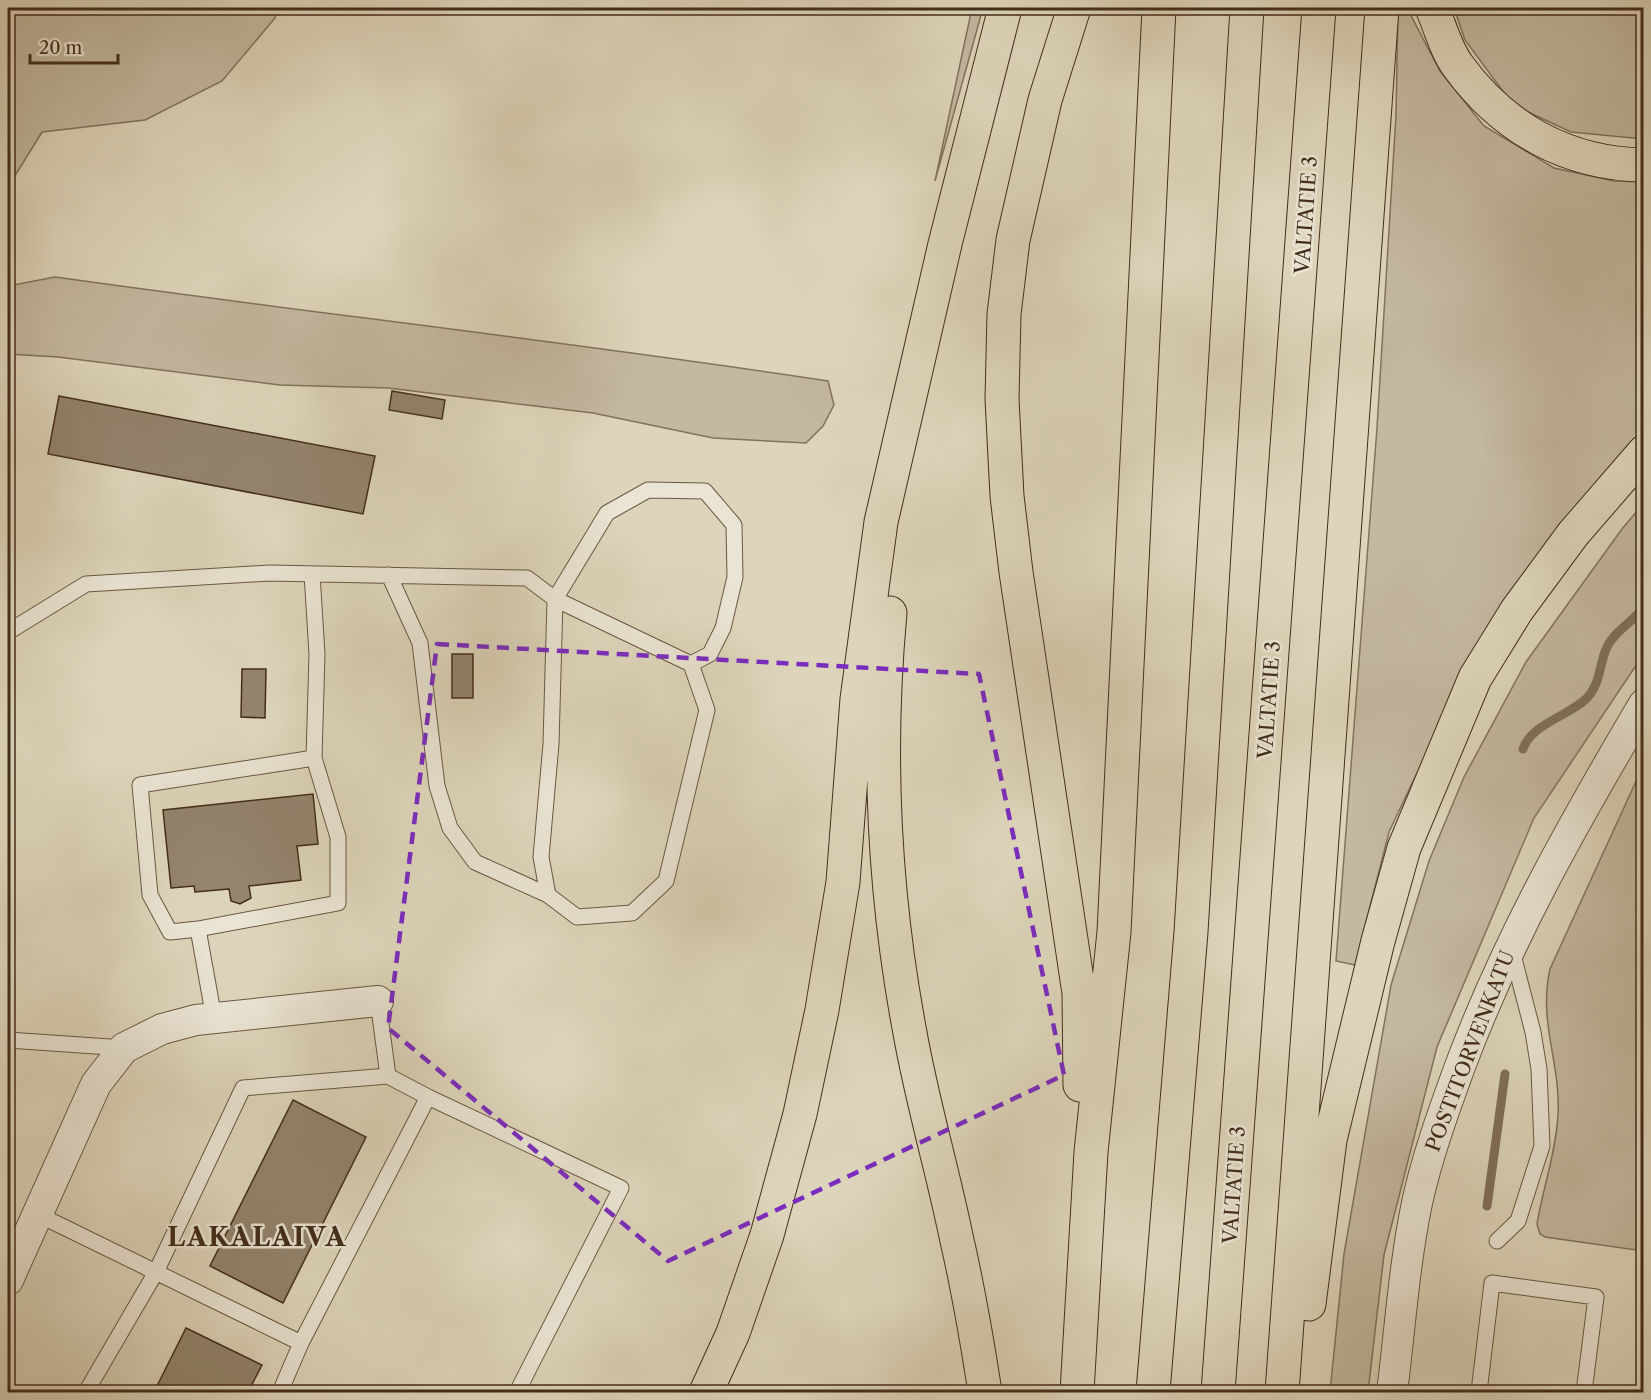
<svg xmlns="http://www.w3.org/2000/svg" width="1651" height="1400" font-family="'Libre Caslon Text',serif">
<style>
.green{fill:#c3b8a0;stroke:#83725d;stroke-width:1.5}
.lines{fill:none;stroke-linecap:round;stroke-linejoin:round}
.stream{stroke:#80705a;stroke-width:9}
.building{fill:#93846e;stroke:#432d1a;stroke-width:1.5}
.lane-casing{stroke:#6a5742;stroke-width:17}
.street-casing{stroke:#6a5742;stroke-width:32}
.highway-casing{stroke:#432d1a;stroke-width:35}
.lane{stroke:#e9e4d3;stroke-width:15}
.street{stroke:#e9e4d3;stroke-width:30}
.highway{stroke:#ddd5bb;stroke-width:33}
.marked{fill:none;stroke:#7b2cbf;stroke-width:4.5;stroke-dasharray:12 8;stroke-linejoin:round}
.labels{text-anchor:middle;dominant-baseline:central;stroke-width:5;stroke-linejoin:round;paint-order:stroke}
.street-label{font-size:20px;fill:#432d1a;stroke:#e9e4d3}
.district-label{font-size:26px;font-weight:bold;letter-spacing:1.5px;fill:#432d1a;stroke:#e9e4d3}
</style>
<rect width="100%" height="100%" fill="#ddd5bb"/>
<filter id="stains"><feTurbulence type="fractalNoise" baseFrequency=".00333" numOctaves="4"/><feColorMatrix values="0 0 0 0 .2 0 0 0 0 .09 0 0 0 0 .02 0 0 0 .5 -.17"/></filter>
<radialGradient id="worn" r=".72"><stop offset=".6" stop-color="#630" stop-opacity="0"/><stop offset="1" stop-color="#630" stop-opacity=".3"/></radialGradient>
<!-- green -->
<path class="green" d="M8,8H278L275,18L222,81L145,120L42,132L8,187Z
M972,8H983L935,181Z
M1398,8H1407L1440,71L1484,126L1554,168L1614,181L1643,182V431L1524,580L1463,676L1389,832L1355,965L1336,961L1377,428L1396,115Z
M1454,8H1643V139L1571,132L1513,105L1465,40Z
M55,277C312,313 571,342 828,381L834,405L823,426L806,443L713,438L593,413L388,388L280,385L58,357L8,354V286Z
M1643,504V655L1534,818L1437,1047L1384,1255L1368,1392H1330L1344,1254L1391,985L1429,861L1464,777L1526,662L1622,529Z
M1643,766V1251L1545,1237L1540,1234L1537,1224C1543,1188 1556,1152 1558,1115C1561,1063 1538,1023 1550,969Z"/>
<g class="lines">
<!-- stream -->
<path class="stream" d="M1523,749C1531,724 1569,716 1587,698C1601,683 1599,664 1607,647C1615,630 1634,622 1644,606
M1487,1206L1505,1074"/>
</g>
<!-- building -->
<path class="building" d="M392,391L445,400L442,419L389,410Z
M59,396L375,456L363,514L48,454Z
M452,654H473V698H452Z
M242,669H266L265,718L241,717Z
M313,794L318,844L297,846L301,880L249,886L251,898L240,904L231,901L229,889L195,892L194,886L171,888L163,810Z
M293,1100L366,1137L283,1303L210,1266Z
M186,1328L262,1365L248,1392H154Z"/>
<g class="lines">
<!-- lane casing -->
<g class="lane-casing">
<path id="lane" d="M312,574L317,654L314,758
M389,575L420,643L437,786L450,828L475,862L548,895
M8,632L86,584L269,573L527,578L555,599L691,664L707,710L666,881L632,913L577,917L548,895L541,857L551,744L555,599L607,513L648,490L705,491L734,525L735,577L723,628L710,654L691,664
M198,929L170,932L150,895L140,785L314,758L338,837V903L198,929L214,1018
M8,1040L124,1048
M428,1097L621,1188L517,1392
M37,1214L301,1343L280,1392
M1497,1241L1518,1221L1542,1146L1539,1069L1533,1032L1512,951
M301,1343L428,1097L388,1076L378,1001
M86,1392L156,1272L243,1088L388,1076
M1479,1392L1492,1283L1596,1297L1584,1392"/>
</g>
<!-- street casing -->
<g class="street-casing">
<path id="street" d="M8,1280L96,1084L124,1048L162,1029L196,1020L378,1001
M1392,1392C1400,1330 1404,1265 1417,1203C1427,1157 1443,1113 1459,1069C1507,940 1574,822 1644,704"/>
</g>
<!-- highway casing -->
<g class="highway-casing">
<path id="highway" d="M1074,8L1045,100L1013,240L1004,314L1002,399L1007,496L1016,572L1079,993L1080,1085
M1432,8C1440,26 1446,50 1458,66C1503,128 1567,164 1644,165
M890,613C877,753 884,895 910,1033C922,1101 942,1168 956,1236C968,1288 977,1340 985,1392
M1309,1304L1330,1140L1378,941L1404,848L1475,678L1517,610L1573,534L1644,452
M706,1392L733,1333L767,1235L800,1114L822,1010L843,882L857,699L881,522L945,244L1005,8
M1077,1392L1091,1152L1114,932L1159,8
M1153,1392L1191,932L1247,8
M1218,1392L1319,8
M1282,1392L1382,8"/>
</g>
<!-- lane -->
<use href="#lane" class="lane"/>
<!-- street -->
<use href="#street" class="street"/>
<!-- highway -->
<use href="#highway" class="highway"/>
</g>
<!-- marked area -->
<path class="marked" d="M437,644L979,674L1064,1075L668,1261L388,1028Z"/>
<g class="labels">
<!-- street labels -->
<g class="street-label">
<text transform="translate(1306 215) rotate(-86)">VALTATIE 3</text>
<text transform="translate(1269 700) rotate(-86)">VALTATIE 3</text>
<text transform="translate(1470 1051) rotate(-69)">POSTITORVENKATU</text>
<text transform="translate(1234 1185) rotate(-86)">VALTATIE 3</text>
</g>
<!-- district labels -->
<g class="district-label">
<text x="257" y="1237">LAKALAIVA</text>
</g>
</g>
<!-- margin -->
<rect width="1651" height="1400" fill="none" stroke="#ddd5bb" stroke-width="30"/>
<rect x="9" y="9" width="1633" height="1382" fill="none" stroke="#432d1a" stroke-width="3"/>
<rect x="15" y="15" width="1621" height="1370" fill="none" stroke="#432d1a" stroke-width="1.5"/>
<!-- scale -->
<path d="M30 54v9h88v-9" fill="none" stroke="#432d1a" stroke-width="3"/>
<text x="39" y="54" font-size="18" fill="#432d1a" stroke="#e9e4d3" stroke-width="4.5" paint-order="stroke">20 m</text>
<rect width="100%" height="100%" filter="url(#stains)"/>
<rect width="100%" height="100%" fill="url(#worn)"/>
</svg>
